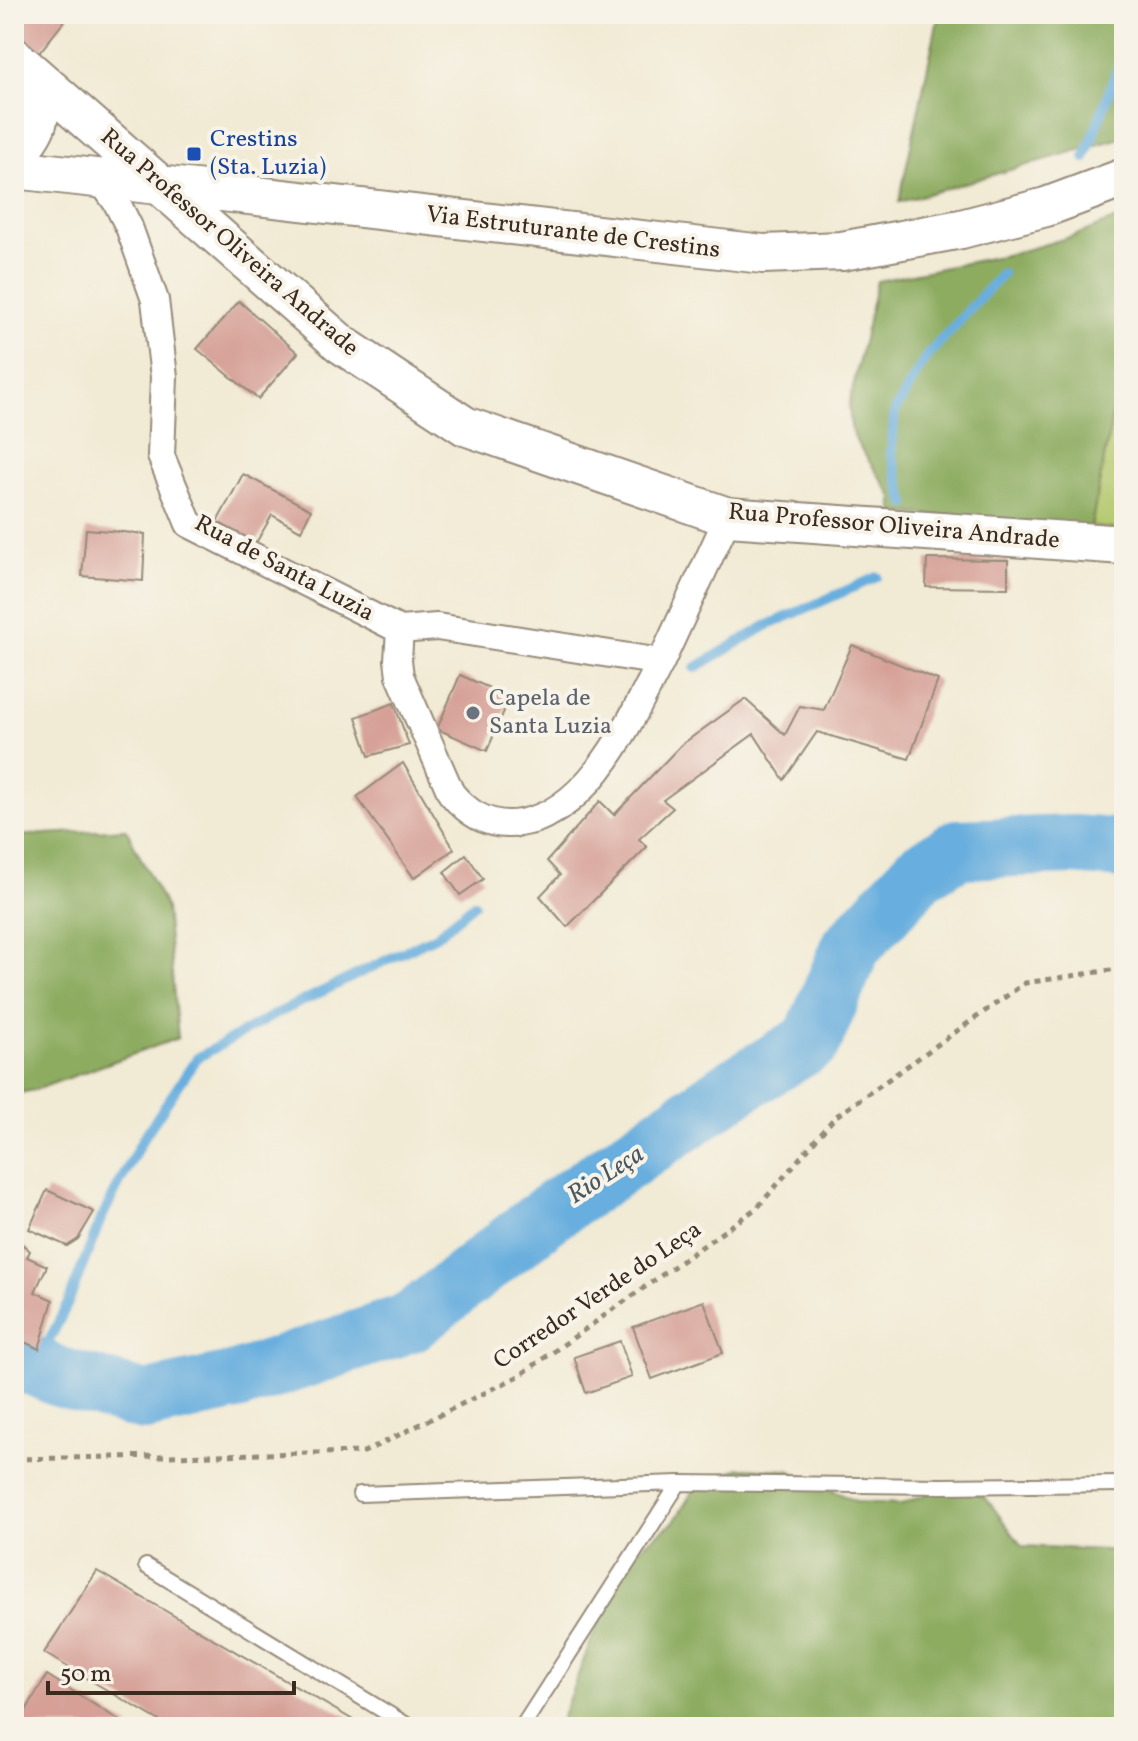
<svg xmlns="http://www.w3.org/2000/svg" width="1138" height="1741" font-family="Vollkorn,serif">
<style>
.green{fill:#b2c86c;stroke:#767945;stroke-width:2}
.forest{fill:#8dac60;stroke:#646b3f;stroke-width:2}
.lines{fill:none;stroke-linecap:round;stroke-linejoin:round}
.stream{stroke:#67aede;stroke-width:10}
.river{stroke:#67aede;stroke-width:60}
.building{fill:#d6a097}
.lane-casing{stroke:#968a79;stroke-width:18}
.street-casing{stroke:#968a79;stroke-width:30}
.secondary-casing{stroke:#968a79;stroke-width:42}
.path{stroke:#968a79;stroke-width:5;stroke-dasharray:6 6;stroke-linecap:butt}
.lane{stroke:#fff;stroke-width:14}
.street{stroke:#fff;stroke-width:26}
.secondary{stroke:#fff;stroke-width:38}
.transit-dot{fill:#1a4fb4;stroke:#f7f3e8;stroke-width:3}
.worship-dot{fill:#6b7280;stroke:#f7f3e8;stroke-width:3}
.labels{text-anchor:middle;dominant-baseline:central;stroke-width:8;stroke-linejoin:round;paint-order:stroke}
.transit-label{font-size:24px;fill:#164399;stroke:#f7f3e8;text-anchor:start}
.street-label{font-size:24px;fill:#3b2a1e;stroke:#f7f3e8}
.worship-label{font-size:24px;fill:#5b616d;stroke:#f7f3e8;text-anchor:start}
.water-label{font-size:26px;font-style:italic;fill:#4a5861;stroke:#f7f3e8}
</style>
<rect width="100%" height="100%" fill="#f7f3e8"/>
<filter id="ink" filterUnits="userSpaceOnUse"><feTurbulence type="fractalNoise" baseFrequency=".0125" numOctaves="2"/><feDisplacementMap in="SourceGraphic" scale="16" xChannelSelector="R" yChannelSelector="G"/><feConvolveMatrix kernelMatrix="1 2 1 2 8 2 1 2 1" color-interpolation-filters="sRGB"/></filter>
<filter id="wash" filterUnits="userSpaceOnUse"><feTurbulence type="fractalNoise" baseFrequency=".006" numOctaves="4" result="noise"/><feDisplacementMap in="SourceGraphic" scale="32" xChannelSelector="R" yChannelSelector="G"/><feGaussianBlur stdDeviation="1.8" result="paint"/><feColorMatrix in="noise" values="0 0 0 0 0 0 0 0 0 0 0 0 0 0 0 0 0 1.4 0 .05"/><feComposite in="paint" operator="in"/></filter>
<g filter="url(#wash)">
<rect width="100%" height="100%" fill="#f1ead4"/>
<!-- green -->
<path class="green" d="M1124,353V530L1091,527Z"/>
<!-- forest -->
<path class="forest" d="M939,14H1124V137L899,202Z
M1124,216V353L1091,527L893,512V497L857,443L851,427L849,405L877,281L1015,253L1074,236Z
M126,829L166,908L178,1038L35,1090L14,1094V836Z
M741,1468L788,1470L858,1502L902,1504L939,1489H966L986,1498L1022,1546L1124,1551V1727H558L618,1571L630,1555L674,1522L699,1481Z"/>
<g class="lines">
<!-- stream -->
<path class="stream" d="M1085,158L1124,51
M906,504L891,454L895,411L926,357L1002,274
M695,668L766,626L877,577
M36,1367L68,1303L101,1219L142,1140L197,1058L272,1016L436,936L474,904"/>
<!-- river -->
<path class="river" d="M14,1361L36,1367L59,1377L145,1401L236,1381L411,1322L554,1210L735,1087L812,1041L851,947L920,872L958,849L1074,845L1124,849"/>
</g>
<g id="blocks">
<!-- building -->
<path class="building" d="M14,14H70L35,58L14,40Z
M239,301L298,353L258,399L197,349Z
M243,474L311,510L301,531L272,515L256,543L217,522Z
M86,529L145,534L143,581L82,576Z
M927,559L1008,560V588L926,587Z
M852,645L938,680L909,759L817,732L784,780L754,734L663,800L673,808L639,839L647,847L567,927L540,896L560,875L547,861L600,801L614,815L681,745L745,699L785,735L800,706L824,710Z
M460,675L510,697L487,751L437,729Z
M394,703L409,745L369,756L356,717Z
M403,763L454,849L414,878L357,797Z
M466,854L483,879L460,895L444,872Z
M47,1190L94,1212L78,1239L67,1246L29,1229Z
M14,1237L30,1251L27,1257L47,1266L35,1292L53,1300L39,1349L14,1337Z
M704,1301L723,1353L652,1379L633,1327Z
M620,1341L632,1377L586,1393L574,1357Z
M97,1571L365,1727H170L44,1653Z
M47,1675L130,1727H16Z"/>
</g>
</g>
<g filter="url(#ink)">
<use href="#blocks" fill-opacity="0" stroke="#968a79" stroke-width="2"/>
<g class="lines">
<!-- lane casing -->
<g class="lane-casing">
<path id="lane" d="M360,1494L679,1483L941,1486L1124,1484
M146,1566L410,1727
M522,1727L679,1483"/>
</g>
<!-- street casing -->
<g class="street-casing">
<path id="street" d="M100,179L117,203L129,227L155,300L164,377L161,456L189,524L400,630L437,627L661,662C631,718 591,812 520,823C491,828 469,815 451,793L400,676L398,660L400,630
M661,662L728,517"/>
</g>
<!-- secondary casing -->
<g class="secondary-casing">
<path id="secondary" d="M14,57L341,344L465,426L728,517L1124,545
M14,158C40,126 44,118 36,78
M14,169L231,193L763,254L842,251L961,229L1046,207L1124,178"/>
</g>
<!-- path -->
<path class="path" d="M14,1459L364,1452L519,1376L758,1207L835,1117L1025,983L1124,968"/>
<!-- lane -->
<use href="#lane" class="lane"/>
<!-- street -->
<use href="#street" class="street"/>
<!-- secondary -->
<use href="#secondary" class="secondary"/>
</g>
</g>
<!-- markers -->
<rect class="transit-dot" x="186" y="146" width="16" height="16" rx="4"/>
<circle class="worship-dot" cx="473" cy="713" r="8"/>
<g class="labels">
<!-- transit labels -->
<g class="transit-label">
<text x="210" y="140">Crestins<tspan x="210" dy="28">(Sta. Luzia)</tspan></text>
</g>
<!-- street labels -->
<g class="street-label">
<text transform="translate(573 233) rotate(7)">Via Estruturante de Crestins</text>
<text transform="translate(229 243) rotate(41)">Rua Professor Oliveira Andrade</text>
<text transform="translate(894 527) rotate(5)">Rua Professor Oliveira Andrade</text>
<text transform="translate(284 569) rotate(28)">Rua de Santa Luzia</text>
<text transform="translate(598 1296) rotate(-34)">Corredor Verde do Leça</text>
</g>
<!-- worship labels -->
<g class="worship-label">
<text x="489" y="699">Capela de<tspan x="489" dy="28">Santa Luzia</tspan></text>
</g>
<!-- water labels -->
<g class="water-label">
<text transform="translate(606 1175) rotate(-33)">Rio Leça</text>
</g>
</g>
<!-- margin -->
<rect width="1138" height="1741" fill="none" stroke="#f7f3e8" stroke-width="48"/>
<!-- scale -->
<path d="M48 1681v12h246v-12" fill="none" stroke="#3b2a1e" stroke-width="4"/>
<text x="60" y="1681" font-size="24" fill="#3b2a1e" stroke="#f7f3e8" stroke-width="6" paint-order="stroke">50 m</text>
</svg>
